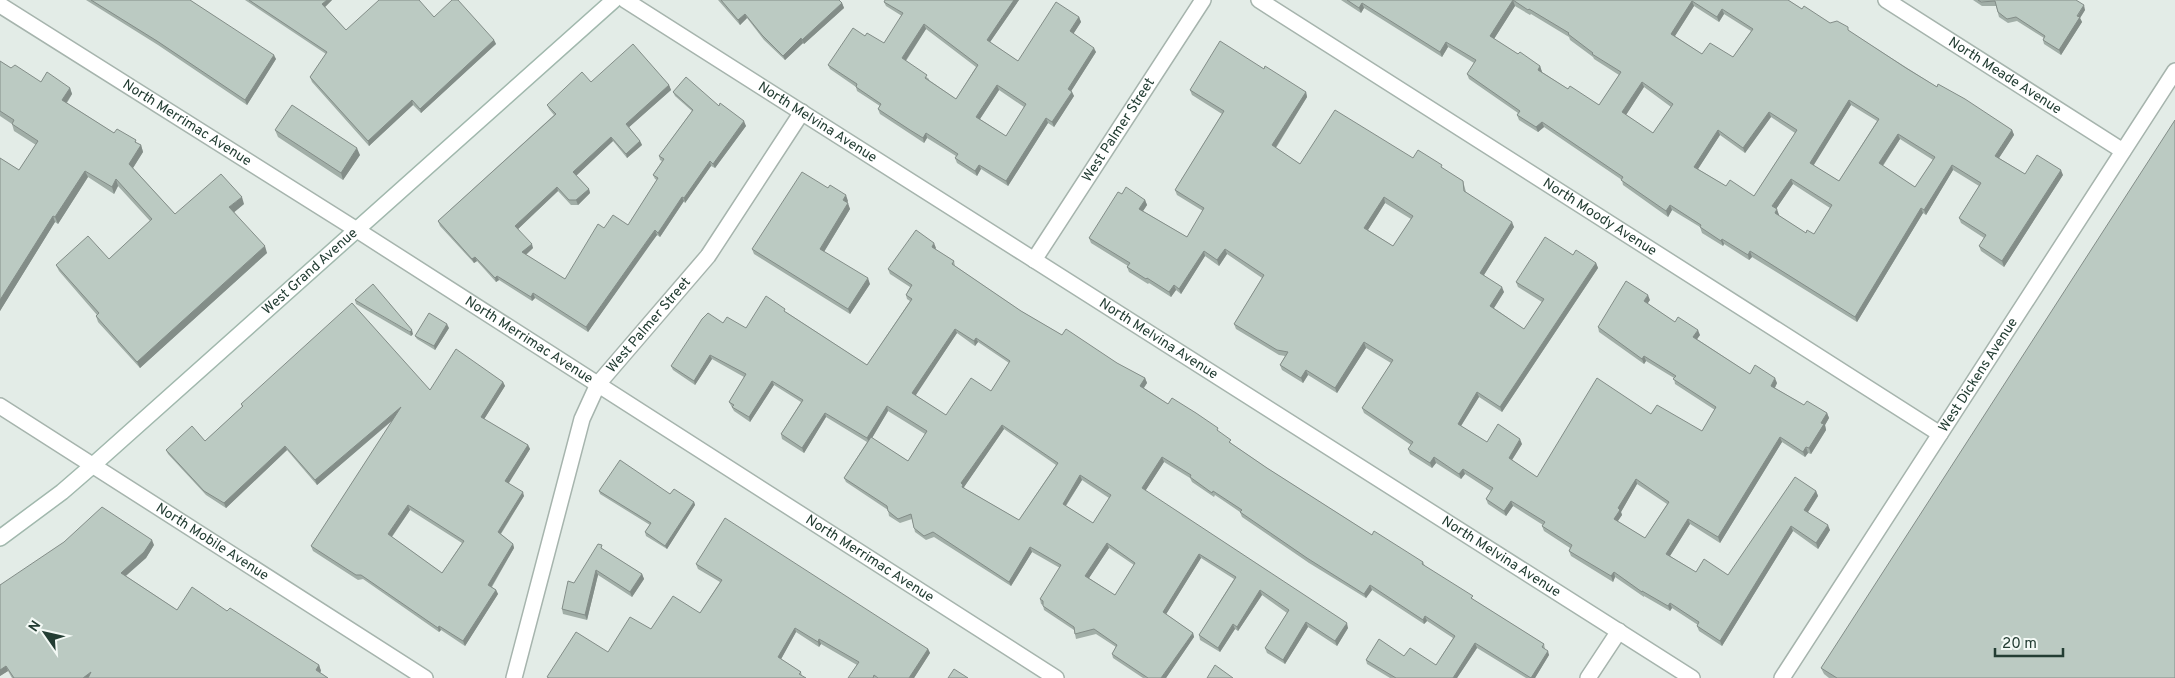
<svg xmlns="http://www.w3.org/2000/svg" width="2175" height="678" font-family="Overpass,sans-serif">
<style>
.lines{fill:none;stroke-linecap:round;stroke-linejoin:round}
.street-casing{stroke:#a6b4ad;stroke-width:18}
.secondary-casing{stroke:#a1b8ad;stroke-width:18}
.street{stroke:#fff;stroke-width:15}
.secondary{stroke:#fff;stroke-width:15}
.wall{fill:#a1aea7;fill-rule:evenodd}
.shaded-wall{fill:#838d88}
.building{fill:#bbcac2;stroke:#838d88;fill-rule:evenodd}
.labels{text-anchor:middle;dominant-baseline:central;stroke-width:5;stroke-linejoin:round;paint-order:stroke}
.street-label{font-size:14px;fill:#233d33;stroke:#f3f9f5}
</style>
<rect width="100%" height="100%" fill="#e3ece7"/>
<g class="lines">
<!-- street casing -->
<g class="street-casing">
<g id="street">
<path id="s1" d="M625,0L1692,678"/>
<path id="s2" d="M1259,0L1940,434"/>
<path id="s3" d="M1886,0L2123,151"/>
<path id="s4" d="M0,5L357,230L1056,678"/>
<path id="s5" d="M1034,260L1203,0"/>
<path id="s6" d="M0,406L425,678"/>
<path id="s7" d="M514,678L582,419L598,384L708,256L802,112"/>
<path d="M1588,678L1619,631"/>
<path id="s8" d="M1782,678L2175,71"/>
</g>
</g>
<!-- secondary casing -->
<g class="secondary-casing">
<g id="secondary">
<path id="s9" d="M0,538L62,492L92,466L614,0"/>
</g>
</g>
<!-- street -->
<use href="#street" class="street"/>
<!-- secondary -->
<use href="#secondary" class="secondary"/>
</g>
<!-- wall -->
<path class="wall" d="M86,0H190L276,59L247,105L158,45Z
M245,0H332L325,7L346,30L434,17L494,40L496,44L421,113L413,105L369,146L312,82L310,77L326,54Z
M718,0H839L842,3L844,8L804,44L803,43L785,60L764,40L747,18L740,25Z
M885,0H1019L990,42L1018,61L1079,17L1081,22L1073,34L1096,52L1071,91L1074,96L1054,127L1048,123L1008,186L981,169L977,176L957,163L955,158L956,156L927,138L924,143L912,135L880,114L878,109L880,106L857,91L856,87L830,69L828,65L865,36L884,43L902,16L886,6L884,2ZM926,29L976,67L956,99L929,80V79L906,61ZM999,90L1024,107L1006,136L980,119Z
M1341,0H1788L1802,9L1830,23L1849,31L1937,87L2012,130L2014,135L1999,158L2025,174L2063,175L2004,267L1981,251L1979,246L1984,238L1961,223L1959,218L1979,186L1953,170L1926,215L1923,213L1857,322L1752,257L1749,260L1724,244L1723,246L1702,233L1700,227L1672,210L1668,217L1623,185L1622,180L1544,127L1538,132L1519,120L1517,115L1518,113L1469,79L1467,74L1474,63L1448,47L1442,57L1364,8L1361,13ZM1515,6L1530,15L1531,14L1569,37L1570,40L1593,57L1594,59L1619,75L1599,105L1568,89L1542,72L1540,66L1518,54L1494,39ZM1694,6L1719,22L1724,14L1751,31L1733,57L1702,54L1675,36ZM1644,87L1671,107L1653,133L1626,115ZM1851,105L1877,121L1839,181L1813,165ZM1771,117L1795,133L1754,196L1726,186L1698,169L1720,135L1745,153ZM1900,139L1933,160L1915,187L1883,166ZM1793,184L1830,208L1814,234L1806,233L1778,215H1779L1776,209Z
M1973,0H2076L2085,10L2080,18L2082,22L2061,55L2044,44L2043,40L2044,38L2017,21L2008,23L1999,17L1996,6H1982Z
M0,61L11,68L41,82L70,88L72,94L67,103L114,133L136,140V143L141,145L143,152L133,168L175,214L244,204L234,212L267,253L140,368L98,322L96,316L97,315L59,271L56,265L109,259L150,221L118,186L114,194L88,177L58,224L55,222L0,311V158L19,170L36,145L14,131L12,124L0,116Z
M1264,69L1306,92L1307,97L1276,148L1300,164L1413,158L1443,169L1463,181L1466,192L1514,227L1484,275L1504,292L1494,308L1524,329L1542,302L1518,287L1516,282L1573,255L1596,263L1598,268L1502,412L1479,397L1461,426L1487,442L1522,444L1512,460L1537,477L1651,414L1702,431L1715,410L1675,384L1674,378L1646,361L1644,364L1599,332L1598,327L1650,300L1647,303L1675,322L1700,335L1697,339L1750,374L1777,383L1775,388L1804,405L1827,413L1829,418L1825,425L1826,430L1811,454L1808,453L1805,457L1782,442L1720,543L1690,524L1670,556L1696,572L1728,575L1816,491L1818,496L1808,512L1830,530L1818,549L1793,531L1722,646L1699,631L1697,626L1698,625L1672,608L1670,611L1644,596V597L1615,577L1613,582L1571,556L1569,551L1570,548L1544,531L1542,526L1543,525L1513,506L1506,516L1488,504L1486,499L1491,491L1465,474L1461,479L1436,463L1432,468L1410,454L1408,449L1411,445L1364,413L1362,408L1391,363L1366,348L1337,393L1308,375L1303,383L1282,370L1280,365L1285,356L1279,355L1236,329L1234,324L1262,278L1227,254L1219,266L1205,256L1181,294L1176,290L1171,297L1149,283L1148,284L1129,272L1127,267L1128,266L1091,243L1089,238L1122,194L1145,200L1147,205L1143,211L1187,237L1203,211L1177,195L1175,190L1222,114L1192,95L1190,90ZM1385,203L1411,219L1393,246L1368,230ZM1637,484L1667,504L1645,538L1617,521L1622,515L1621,512Z
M591,82L669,85L671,90L629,127L640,141L642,145L627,158L613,141L576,175L589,189L590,193L578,205H571L558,191L518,229L533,248L526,255L565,279L604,228L628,225L657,180L655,179L653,175L662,161L660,160L659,156L692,111L675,96L673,92L719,106L746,126L715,168L711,166L685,203L684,201L660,237L657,235L648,246L588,332L535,298L532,301L499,280L496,282L477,261L474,263L440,226L438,221L554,115L549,109L547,105Z
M275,130L360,155L343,180L278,137Z
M848,201L847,203L850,209L824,252L870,284L850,314L754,254L752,249Z
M936,248L935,249L954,261L955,266L1021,311L1062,335L1145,378L1147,383L1144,388L1168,404L1220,433L1232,444L1267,468L1372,535L1423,562L1425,566L1474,600L1544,644L1545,649L1549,655L1535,678H1526L1477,648L1457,678H1390L1367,664L1366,660L1404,656L1436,665L1453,638L1427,621L1424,624L1372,590L1366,598L1309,563L1242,517L1240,512L1215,495L1214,497L1192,482L1190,478L1164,462L1145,491L1348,628L1337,646L1308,627L1285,664L1267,653L1265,648L1287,613L1262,595L1238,631L1235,629L1220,652L1200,640L1199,635L1234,579L1201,558L1166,614L1193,633L1194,637L1166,678H1143L1113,658L1112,654L1116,647L1096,634L1076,639L1075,634L1074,630L1044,610L1043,605L1041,604L1040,599L1060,568L1032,552L1011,586L934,537L926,540L915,532L912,519L900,523L889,516L888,510L846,482L844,478L867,442L826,417L804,453L782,439L781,434L801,402L774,385L750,422L734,411L729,402L744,377L712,359L695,385L673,370L671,366L723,323L746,328L786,312L867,365L910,301L907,299L906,295L910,287L890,274L888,269ZM957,333L975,346L978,342L1009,363L991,391L946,415L915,395ZM888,411L925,434L908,461L872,438ZM1004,429L1056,465L1019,520L964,488V487ZM1082,480L1109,498L1093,523L1066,506ZM1109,548L1134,565L1115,595L1089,578Z
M355,300L413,334L411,336L356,304Z
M449,328L435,350L417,339L415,336Z
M503,382L505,386L484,419L528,445L530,449L508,483L524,496L501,534L513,544L514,548L492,587L496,590L498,594L465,646L441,630L439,632L363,579L358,580L313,551L311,546L393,420L317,485L287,450L226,508L206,495L168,454L166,450L205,441L242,407L241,404L430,390ZM410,510L462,543L442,573L392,537Z
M599,491L670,494L694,502L695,505L667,549L646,536L645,532L650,525L600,494Z
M154,545L146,558L126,576L177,610L227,611L319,665L321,671L320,672L328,678H12L8,671L0,676V585Z
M604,550L642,574L644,579L632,597L598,575L587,620L563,614L562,609L574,583Z
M696,564L928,649L930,653L914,678H848L857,665L821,644L819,647L796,632L781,659L801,672L802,676L806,678H548L547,677L608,652L651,629L700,613L720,582L698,569Z
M1821,668L2175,678H1829L1824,674Z"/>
<!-- shaded-wall -->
<path class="shaded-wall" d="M327,0H332L324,8L322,4Z
M1014,0H1019L988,45L987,40Z
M1513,0L1515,6L1492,42L1490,36Z
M1692,1L1694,6L1673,39L1671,34Z
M842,3L844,8L804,44L802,40Z
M1362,3L1364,8L1361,13L1359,8Z
M2084,5L2085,10L2080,18L2082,22L2061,55L2059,50Z
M1722,9L1724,14L1719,22L1717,17Z
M745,14L747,18L740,25L738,20Z
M1079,17L1081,22L1072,36L1070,31Z
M924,24L926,29L904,63L902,58Z
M801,38L803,43L785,60L783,56Z
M494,40L496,44L421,113L420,109Z
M1446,42L1448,47L1442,57L1440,52Z
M1094,48L1096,52L1070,93L1068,89Z
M274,55L276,59L247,105L245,100Z
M1540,66L1542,72L1540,75L1538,70Z
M1642,82L1644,87L1624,118L1622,112Z
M669,85L671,90L627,129L626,124Z
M997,85L999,90L978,122L976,117Z
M70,88L72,94L64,106L62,100Z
M1072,92L1074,96L1054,127L1052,122Z
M1306,92L1307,97L1274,150L1272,145Z
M412,100L413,105L369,146L368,141Z
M1849,100L1851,105L1812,168L1810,163Z
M1769,112L1771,117L1745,153L1743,148Z
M1046,118L1048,123L1008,186L1006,181Z
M744,121L746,126L715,168L713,164Z
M1542,122L1544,127L1538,132L1536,127Z
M1718,130L1720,135L1696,172L1694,167Z
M2012,130L2014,135L1997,161L1995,156Z
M926,133L927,138L924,143L923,138Z
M1898,134L1900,139L1881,168L1879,163Z
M611,137L613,141L575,177L573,172Z
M640,141L642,145L627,158L626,154Z
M141,145L143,152L131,171L129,164Z
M357,148L360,155L343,180L341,173Z
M710,161L711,166L685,203L684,198Z
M979,165L981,169L977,176L975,171Z
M1952,165L1953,170L1926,215L1924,210Z
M2061,170L2063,175L2004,267L2002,261Z
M85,171L88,177L58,224L55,217Z
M116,179L118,186L114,194L112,187Z
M1791,179L1793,184L1774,212L1772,206Z
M557,187L558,191L517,230L515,226Z
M589,189L590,193L578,205L576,200Z
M846,195L848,201L845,206L843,200Z
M242,197L244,204L232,214L229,207Z
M682,197L684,201L660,237L658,233Z
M1384,197L1385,203L1366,233L1364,228Z
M1145,200L1147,205L1141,214L1139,209Z
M848,203L850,209L822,255L820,249Z
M1670,205L1672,210L1668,217L1666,211Z
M1921,208L1923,213L1857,322L1855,317Z
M1777,209L1779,215L1777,218L1775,213Z
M53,216L55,222L0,311V300Z
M1512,222L1514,227L1482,278L1480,273Z
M655,230L657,235L588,332L586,327Z
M1722,239L1724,244L1723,246L1721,241Z
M934,243L936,248L934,251L932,247Z
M532,244L533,248L523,257L522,252Z
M265,246L267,253L140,368L137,362Z
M1225,249L1227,254L1219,266L1217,260Z
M1204,251L1205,256L1181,294L1179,289Z
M1750,251L1752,257L1749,260L1748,255Z
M475,257L477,261L474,263L472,259Z
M1596,263L1598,268L1502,412L1500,407Z
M497,276L499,280L496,282L495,278Z
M868,278L870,284L850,314L848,309Z
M1174,285L1176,290L1171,297L1169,292Z
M1502,287L1504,292L1492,311L1490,306Z
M533,293L535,298L532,301L531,297Z
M1648,295L1650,300L1646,306L1644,301Z
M447,324L449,328L435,350L434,346Z
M955,329L957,333L914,398L912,393Z
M412,330L413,334L411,336L410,332Z
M1698,330L1700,335L1695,342L1693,337Z
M976,338L978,342L975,346L974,341Z
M1364,342L1366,348L1337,393L1335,388Z
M710,355L712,359L695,385L694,381Z
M1644,356L1646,361L1644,364L1642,359Z
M1306,370L1308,375L1303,383L1301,378Z
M1145,378L1147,383L1142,390L1140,386Z
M1775,378L1777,383L1773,391L1771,386Z
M772,381L774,385L750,422L749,417Z
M503,382L505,386L483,421L481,417Z
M1477,392L1479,397L1459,429L1458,424Z
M887,406L888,411L869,443L867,438Z
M401,407L403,411L317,485L315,480Z
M825,413L826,417L804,453L802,448Z
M1827,413L1829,418L1825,425L1826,430L1811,454L1809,448L1821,423Z
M1002,425L1004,429L964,487L965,489L963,491L961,483Z
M1780,437L1782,442L1720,543L1718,537Z
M1520,439L1522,444L1510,463L1509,458Z
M528,445L530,449L507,486L505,481Z
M285,446L287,450L226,508L224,503Z
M1806,447L1808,453L1805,457L1803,452Z
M1162,457L1164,462L1144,493L1142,488Z
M1434,457L1436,463L1432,468L1430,463Z
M1463,469L1465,474L1461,479L1459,474Z
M1080,475L1082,480L1064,508L1063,504Z
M1636,479L1637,484L1621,512L1622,515L1616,524L1614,519L1618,508Z
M1816,491L1818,496L1806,515L1804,510Z
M523,492L524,496L499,536L498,532Z
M1511,501L1513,506L1506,516L1504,511Z
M694,502L695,505L667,549L665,546Z
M408,505L410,510L390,539L388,534Z
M1688,519L1690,524L1668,559L1666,554Z
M1828,525L1830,530L1818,549L1816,543Z
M1791,526L1793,531L1722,646L1720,641Z
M152,540L154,545L146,558L123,578L121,573Z
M1107,543L1109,548L1087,581L1085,576Z
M513,544L514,548L490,589L488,585Z
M1030,547L1032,552L1011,586L1009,582Z
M1199,554L1201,558L1165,616L1163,612Z
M596,570L598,575L587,620L585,615Z
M1614,572L1615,577L1613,582L1611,576Z
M642,574L644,579L632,597L630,592Z
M1370,585L1372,590L1366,598L1364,594Z
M496,590L498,594L465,646L463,641Z
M1260,590L1262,595L1238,631L1237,627Z
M1670,603L1672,608L1670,611L1668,606Z
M1425,616L1427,621L1424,624L1423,620Z
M1306,622L1308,627L1285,664L1283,660Z
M1347,623L1348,628L1337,646L1335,641Z
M1233,624L1235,629L1220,652L1218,648Z
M439,626L441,630L439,632L438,628Z
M795,628L796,632L780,661L778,657Z
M1193,633L1194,637L1166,678H1161Z
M819,639L821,644L819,647L818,642Z
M1475,643L1477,648L1457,678H1453Z
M928,649L930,653L914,678H909Z
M1548,651L1549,655L1535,678H1531Z
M319,665L321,671L318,675L316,670Z
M6,666L8,671L0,676V670Z
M91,672L92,678H83Z"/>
<!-- building -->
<path class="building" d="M91,0H190L274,55L245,100L157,41Z
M249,0H327L322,4L346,30L379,0H419L434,17L452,0H458L494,40L420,109L412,100L368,141L310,77L327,52Z
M721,0H839L842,3L802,40L801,38L783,56L762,35L745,14L738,20Z
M885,0H1014L987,40L1018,61L1056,2L1079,17L1070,31L1094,48L1068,89L1072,92L1052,122L1046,118L1006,181L979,165L975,171L955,158L958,154L926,133L923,138L910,130L878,109L881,104L856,87L857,84L828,65L853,28L865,36L867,33L884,43L903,13L884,2ZM924,24L978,65L956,99L925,78L927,75L902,58ZM997,85L1026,104L1006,136L976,117Z
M1347,0H1788L1802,9L1804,6L1830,23L1837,21L1848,27V30L1906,68L1937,87L1938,84L1965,99L2012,130L1995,156L2025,174L2037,155L2061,170L2002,261L1979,246L1986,235L1959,218L1981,183L1952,165L1924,210L1921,208L1855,317L1750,251L1748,255L1722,239L1721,241L1700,227L1701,225L1670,205L1666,211L1621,180L1623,177L1542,122L1536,127L1517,115L1520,111L1467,74L1476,60L1446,42L1440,52L1362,3L1359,8ZM1513,0L1528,10L1529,9L1569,33L1568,34L1593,53L1592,54L1621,72L1599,105L1570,86L1568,89L1538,70L1540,66L1520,52L1518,54L1490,36ZM1692,1L1717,17L1722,9L1753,29L1733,57L1710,43L1702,54L1671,34ZM1642,82L1673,104L1653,133L1622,112ZM1849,100L1879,119L1839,181L1810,163ZM1769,112L1797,130L1754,196L1730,180L1726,186L1694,167L1718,130L1743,148ZM1898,134L1935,157L1915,187L1879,163ZM1791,179L1832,205L1814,234L1807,230L1806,233L1775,213L1777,209L1772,206Z
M1978,0H2076L2084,5L2077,16L2080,17L2059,50L2043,40L2045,36L2016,17L2007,19L1998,12L1995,1L1981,2Z
M1220,41L1264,69L1265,66L1306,92L1272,145L1300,164L1335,110L1413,158L1418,150L1442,165L1441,167L1463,181L1464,191L1512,222L1480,273L1502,287L1490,306L1524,329L1544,299L1516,282L1545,237L1573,255L1576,250L1596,263L1500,407L1477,392L1458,424L1487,442L1498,424L1520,439L1509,458L1537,477L1597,378L1651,414L1657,405L1702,431L1716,407L1673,379L1676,376L1644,356L1642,359L1598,327L1626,281L1648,295L1644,301L1675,322L1678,317L1698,330L1693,337L1750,374L1755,365L1775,378L1771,386L1804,405L1807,401L1827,413L1821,423L1824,424L1809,448L1806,447L1803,452L1780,437L1718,537L1688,519L1666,554L1696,572L1704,559L1728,575L1795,477L1816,491L1804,510L1828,525L1816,543L1791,526L1720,641L1697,626L1699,622L1670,603L1668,606L1642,591V592L1614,572L1611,576L1569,551L1572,545L1542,526L1545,522L1511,501L1504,511L1486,499L1493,488L1463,469L1459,474L1434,457L1430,463L1408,449L1413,442L1362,408L1393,360L1364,342L1335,388L1306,370L1301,378L1280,365L1288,352L1277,350L1234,324L1264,275L1225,249L1217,260L1204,251L1179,289L1174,285L1169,292L1147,278L1146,279L1127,267L1130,263L1089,238L1118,192L1122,194L1126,187L1145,200L1139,209L1187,237L1204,208L1175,190L1224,111L1190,90ZM1384,197L1413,216L1393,246L1364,228ZM1636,479L1669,502L1645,538L1614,519L1620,510L1618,508Z
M633,44L669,85L626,124L640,141L626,154L611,137L573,172L589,189L576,200H569L557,187L515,226L532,244L522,252L565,279L598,224L604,228L613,215L628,225L658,178L653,175L664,159L659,156L693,110L673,92L686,77L719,106L720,103L744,121L713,164L710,161L684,198L682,197L658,233L655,230L647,241L586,327L533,293L531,297L497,276L495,278L475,257L472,259L438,221L556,114L547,105L582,72L591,82Z
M0,61L11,68L15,65L41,82L47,72L70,88L62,100L114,133L117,129L136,140L135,142L141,145L129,164L175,214L221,174L242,197L229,207L265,246L137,362L96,316L99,313L56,265L88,236L109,259L152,219L116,179L112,187L85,171L55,217L53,216L0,300V158L19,170L38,141L12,124L14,120L0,111Z
M292,105L357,148L341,173L275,130Z
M2175,120V678H1837L1821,668Z
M802,172L828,188L830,185L846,195L843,200L848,203L820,249L868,278L848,309L752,249Z
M916,230L934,243L932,247L954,261L952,264L1021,311L1062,335L1066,329L1117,363L1145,378L1140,386L1168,404L1172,398L1196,413L1218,428L1217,430L1231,440L1229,442L1267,468L1372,535L1374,531L1423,562L1422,564L1473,596L1471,598L1544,644L1542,647L1548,651L1531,678L1475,643L1453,678H1396L1366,660L1379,639L1404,656L1410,648L1436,665L1455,636L1425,616L1423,620L1370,585L1364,594L1307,558L1240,512L1242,510L1213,491L1212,493L1190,477L1191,475L1162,457L1142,488L1347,623L1335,641L1306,622L1283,660L1265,648L1289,610L1260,590L1237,627L1233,624L1218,648L1199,635L1236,577L1199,554L1163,612L1193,633L1161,678H1148L1112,654L1117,645L1094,629L1075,634L1074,627L1043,606V601L1040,599L1061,565L1030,547L1009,582L933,532L924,536L914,528L911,514L898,519L888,511L887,506L844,478L871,437L908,461L927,431L887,406L867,438L825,413L802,448L781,434L803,400L772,381L749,417L732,407L734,405L729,402L746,374L710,355L694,381L671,366L702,319L708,313L723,323L727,317L746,328L766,296L785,309L784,311L867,365L912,299L906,295L912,285L888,269ZM955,329L974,341L976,338L1010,361L991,391L971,378L946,415L912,393ZM1002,425L1058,463L1019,520L962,487L963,485L961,483ZM1080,475L1111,495L1093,523L1063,504ZM1107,543L1135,563L1115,595L1085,576Z
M373,284L412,330L410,332L355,300Z
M352,303L430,390L456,349L503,382L481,417L528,445L505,481L523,492L498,532L513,544L488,585L496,590L463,641L439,626L438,628L361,575H356L311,546L401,407L315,480L285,446L224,503L204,491L166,450L192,426L205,441L243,406L241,404ZM408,505L464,541L442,573L388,534Z
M429,313L447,324L434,346L415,336Z
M620,460L670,494L674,489L694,502L665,546L645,532L651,523L599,491Z
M102,507L152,540L144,552L121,573L177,610L192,587L227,611L230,608L319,665L316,670L328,678H88L91,672L83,678H14L6,666L0,670V585L64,542Z
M725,518L928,649L909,678H878L874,675L873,678H848L859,662L819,639L818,642L795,628L778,657L801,672L799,674L806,678H549L547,677L576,632L608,652L630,617L651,629L673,596L700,613L722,580L696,564Z
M598,544L602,545L601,548L642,574L630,592L596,570L585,615L562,609L568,581L574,583Z
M1215,665L1233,678H1207Z
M954,669L968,678H948Z"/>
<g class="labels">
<!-- street labels -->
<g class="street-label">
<text stroke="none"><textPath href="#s3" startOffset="141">North Meade Avenue</textPath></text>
<text stroke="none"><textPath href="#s1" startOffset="228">North Melvina Avenue</textPath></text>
<text stroke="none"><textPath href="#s4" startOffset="221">North Merrimac Avenue</textPath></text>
<text stroke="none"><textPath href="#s5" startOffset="155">West Palmer Street</textPath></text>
<text stroke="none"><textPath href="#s2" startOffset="404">North Moody Avenue</textPath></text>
<text stroke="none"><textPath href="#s9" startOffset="409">West Grand Avenue</textPath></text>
<text stroke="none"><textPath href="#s7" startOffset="384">West Palmer Street</textPath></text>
<text stroke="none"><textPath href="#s1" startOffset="632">North Melvina Avenue</textPath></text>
<text stroke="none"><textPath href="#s4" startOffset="626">North Merrimac Avenue</textPath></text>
<text stroke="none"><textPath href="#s8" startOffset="361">West Dickens Avenue</textPath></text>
<text stroke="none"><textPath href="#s6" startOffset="252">North Mobile Avenue</textPath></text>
<text stroke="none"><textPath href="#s1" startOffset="1038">North Melvina Avenue</textPath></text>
<text stroke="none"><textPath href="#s4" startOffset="1031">North Merrimac Avenue</textPath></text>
</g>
</g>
<!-- north arrow -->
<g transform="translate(45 633) rotate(304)" stroke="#f3f9f5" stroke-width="4" paint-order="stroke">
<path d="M0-4L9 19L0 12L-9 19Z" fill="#233d33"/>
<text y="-8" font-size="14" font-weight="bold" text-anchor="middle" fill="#233d33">N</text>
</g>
<!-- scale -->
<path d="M1995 648v8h68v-8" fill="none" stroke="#233d33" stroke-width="2.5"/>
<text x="2002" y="648" font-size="15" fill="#233d33" stroke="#f3f9f5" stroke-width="4" paint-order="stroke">20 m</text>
</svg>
